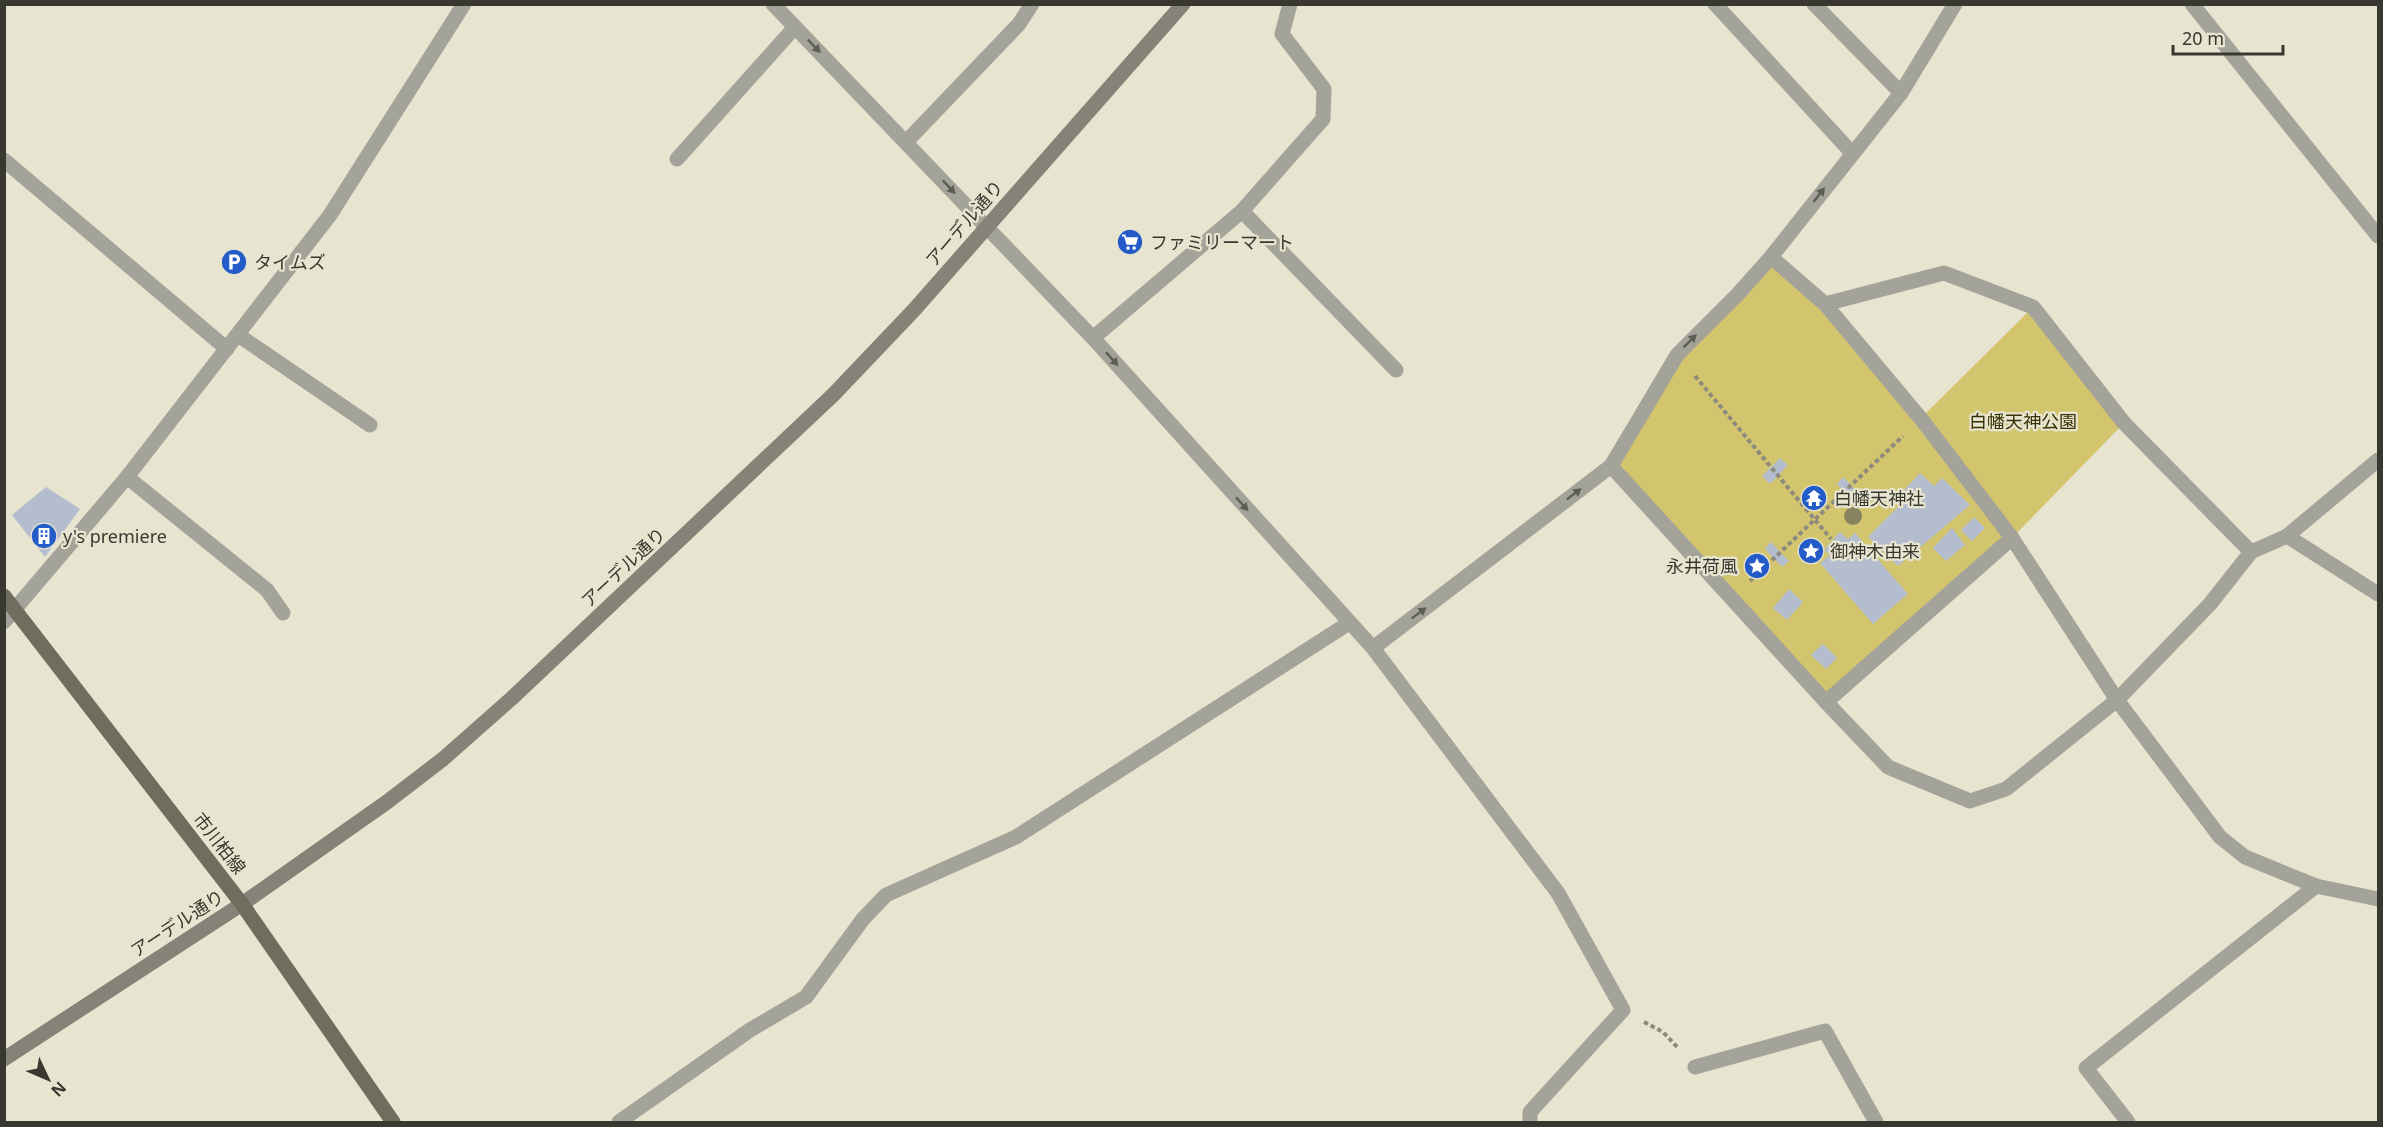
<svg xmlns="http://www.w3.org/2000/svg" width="2383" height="1127" font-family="'Noto Sans','Noto Sans JP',sans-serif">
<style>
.green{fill:#d3c56e}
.building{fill:#b3bdce}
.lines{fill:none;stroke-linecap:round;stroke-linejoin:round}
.path{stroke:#8d8b7e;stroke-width:4;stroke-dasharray:4.5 3;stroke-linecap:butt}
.lane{stroke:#a4a39a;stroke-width:15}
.street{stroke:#a4a39a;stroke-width:15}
.secondary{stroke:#858377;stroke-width:15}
.primary{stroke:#6f6d5e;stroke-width:15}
.tree{fill:#87825f}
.oneway{fill:#5e5d55}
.labels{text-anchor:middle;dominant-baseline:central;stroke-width:4.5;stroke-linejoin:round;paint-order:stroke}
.street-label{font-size:18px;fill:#393830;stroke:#e7e4d0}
.poi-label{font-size:18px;fill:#393830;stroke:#e7e4d0;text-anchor:start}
.park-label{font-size:18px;fill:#383102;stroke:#e7e4d0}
</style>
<rect width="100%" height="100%" fill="#e7e4d0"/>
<!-- green -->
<path class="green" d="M1771,257L1921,418L2033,307L2124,423L2012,538L1826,702L1611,466L1677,355Z"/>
<!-- building -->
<path class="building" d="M1780,458L1788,465L1770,484L1762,476Z
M1920,473L1934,486L1942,478L1970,505L1898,566L1868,537L1909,496L1903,491Z
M1843,477L1860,494L1853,501L1837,484Z
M46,487L80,509L45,557L12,515Z
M1974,517L1985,528L1972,541L1961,530Z
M1952,528L1965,545L1946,561L1933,548Z
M1840,532L1848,539L1855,533L1908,594L1873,624L1820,563L1830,555L1824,550Z
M1771,542L1789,561L1782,567L1765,549Z
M1789,589L1803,602L1787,620L1773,608Z
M1823,644L1837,658L1826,669L1811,655Z"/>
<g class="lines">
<!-- path -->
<path class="path" d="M1695,376L1831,539
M1750,581L1903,436
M1644,1022L1663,1032L1678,1048"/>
<!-- lane -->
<path class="lane" d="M1715,4L1852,153
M1814,4L1901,93
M2192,4L2378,236
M907,141L1019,24L1032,4
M677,159L795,27
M4,160L227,349
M1242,211L1396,370
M238,335L370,425
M1093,338L1242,211L1323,119L1324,89L1282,34L1290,4
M127,477L267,590L283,613
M2287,536L2378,594
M1826,702L2012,538
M1695,1067L1825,1031L1876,1122
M2128,1122L2086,1068L2316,886"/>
<!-- street -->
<path class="street" d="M773,4L1093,338L1373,648L1558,893L1623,1010L1530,1112V1122
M1771,257L1825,304L1922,420L2012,538L2117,700L2220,837L2245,857L2316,886L2378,899
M1825,304L1944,273L2033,307L2124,423L2251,552
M1611,466L1826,702L1888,767L1970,801L2006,789L2117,700L2210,604L2251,552L2287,536L2378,460
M4,622L127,477L330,215L464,4
M1373,648L1611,466L1677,355L1738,294L1771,257L1901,93L1955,4
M619,1122L750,1030L806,997L863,919L886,895L1016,837L1349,623"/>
<!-- secondary -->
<path class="secondary" d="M4,1059L242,904L387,802L443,759L512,698L833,395L914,310L1183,4"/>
<!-- primary -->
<path class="primary" d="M4,596L242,904L393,1122"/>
</g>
<!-- trees -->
<circle class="tree" cx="1853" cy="516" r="9"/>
<!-- one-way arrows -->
<defs><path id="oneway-solid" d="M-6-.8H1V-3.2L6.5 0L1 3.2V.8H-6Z" transform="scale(1.5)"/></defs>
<g class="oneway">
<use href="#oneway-solid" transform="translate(814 46) rotate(46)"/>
<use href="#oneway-solid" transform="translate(949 187) rotate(47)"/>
<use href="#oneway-solid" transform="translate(1819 195) rotate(-52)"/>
<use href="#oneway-solid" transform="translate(1690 341) rotate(-45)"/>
<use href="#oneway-solid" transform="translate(1112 359) rotate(48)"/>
<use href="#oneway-solid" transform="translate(1574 494) rotate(-37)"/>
<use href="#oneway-solid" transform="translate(1242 504) rotate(48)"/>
<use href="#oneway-solid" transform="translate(1419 613) rotate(-37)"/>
</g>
<!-- icons -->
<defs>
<g id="supermarket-disc" transform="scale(1.35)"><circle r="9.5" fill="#235bc8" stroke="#e7e4d0"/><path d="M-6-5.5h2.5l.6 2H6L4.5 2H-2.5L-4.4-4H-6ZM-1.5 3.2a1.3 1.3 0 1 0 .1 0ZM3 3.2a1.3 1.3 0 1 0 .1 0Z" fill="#fff"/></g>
<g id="parking-disc" transform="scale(1.35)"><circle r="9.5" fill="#235bc8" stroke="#e7e4d0"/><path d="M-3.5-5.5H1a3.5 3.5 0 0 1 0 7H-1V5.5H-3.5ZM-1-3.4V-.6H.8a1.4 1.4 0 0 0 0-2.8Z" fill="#fff"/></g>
<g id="temple-disc" transform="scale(1.35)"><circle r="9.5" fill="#235bc8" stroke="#e7e4d0"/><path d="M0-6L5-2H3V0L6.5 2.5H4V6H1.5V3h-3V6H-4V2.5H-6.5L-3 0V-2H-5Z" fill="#fff"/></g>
<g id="building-disc" transform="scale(1.35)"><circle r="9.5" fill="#235bc8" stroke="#e7e4d0"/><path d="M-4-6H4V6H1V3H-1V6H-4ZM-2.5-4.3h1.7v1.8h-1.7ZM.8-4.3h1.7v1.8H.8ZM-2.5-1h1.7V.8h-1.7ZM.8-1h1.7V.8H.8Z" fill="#fff"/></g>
<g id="sight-disc" transform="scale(1.35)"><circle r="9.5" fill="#235bc8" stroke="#e7e4d0"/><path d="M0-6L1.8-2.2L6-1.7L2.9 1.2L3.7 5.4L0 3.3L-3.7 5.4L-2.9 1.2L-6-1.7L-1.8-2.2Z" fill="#fff"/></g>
</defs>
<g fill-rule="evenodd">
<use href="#supermarket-disc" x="1130" y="242"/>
<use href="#parking-disc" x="234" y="262"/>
<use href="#temple-disc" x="1814" y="498"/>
<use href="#building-disc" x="44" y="536"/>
<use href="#sight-disc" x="1811" y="551"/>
<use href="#sight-disc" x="1757" y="566"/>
</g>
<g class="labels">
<!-- street labels -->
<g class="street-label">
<text transform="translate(964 223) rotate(-49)">アーデル通り</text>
<text transform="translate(623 567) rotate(-43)">アーデル通り</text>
<text transform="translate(220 843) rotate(52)">市川柏線</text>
<text transform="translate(177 923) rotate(-33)">アーデル通り</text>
</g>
<!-- poi labels -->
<g class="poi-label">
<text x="1150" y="242">ファミリーマート</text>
<text x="254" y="262">タイムズ</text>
<text x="1834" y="498">白幡天神社</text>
<text x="63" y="536">y's premiere</text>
<text x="1830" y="551">御神木由来</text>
<text x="1738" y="566" text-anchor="end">永井荷風</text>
</g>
<!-- park labels -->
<g class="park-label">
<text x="2023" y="421">白幡天神公園</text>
</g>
</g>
<!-- border -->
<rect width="2383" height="1127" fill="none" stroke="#393830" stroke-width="12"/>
<!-- north arrow -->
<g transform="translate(48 1079) rotate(134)" stroke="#e7e4d0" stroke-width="4.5" paint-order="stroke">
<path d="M0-4.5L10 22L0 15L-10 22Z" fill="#393830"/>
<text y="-9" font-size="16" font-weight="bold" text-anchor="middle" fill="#393830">N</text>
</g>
<!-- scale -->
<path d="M2173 45v9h110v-9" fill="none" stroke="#393830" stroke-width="3"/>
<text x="2182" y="45" font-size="18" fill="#393830" stroke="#e7e4d0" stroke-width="4.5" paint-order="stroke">20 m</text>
</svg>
